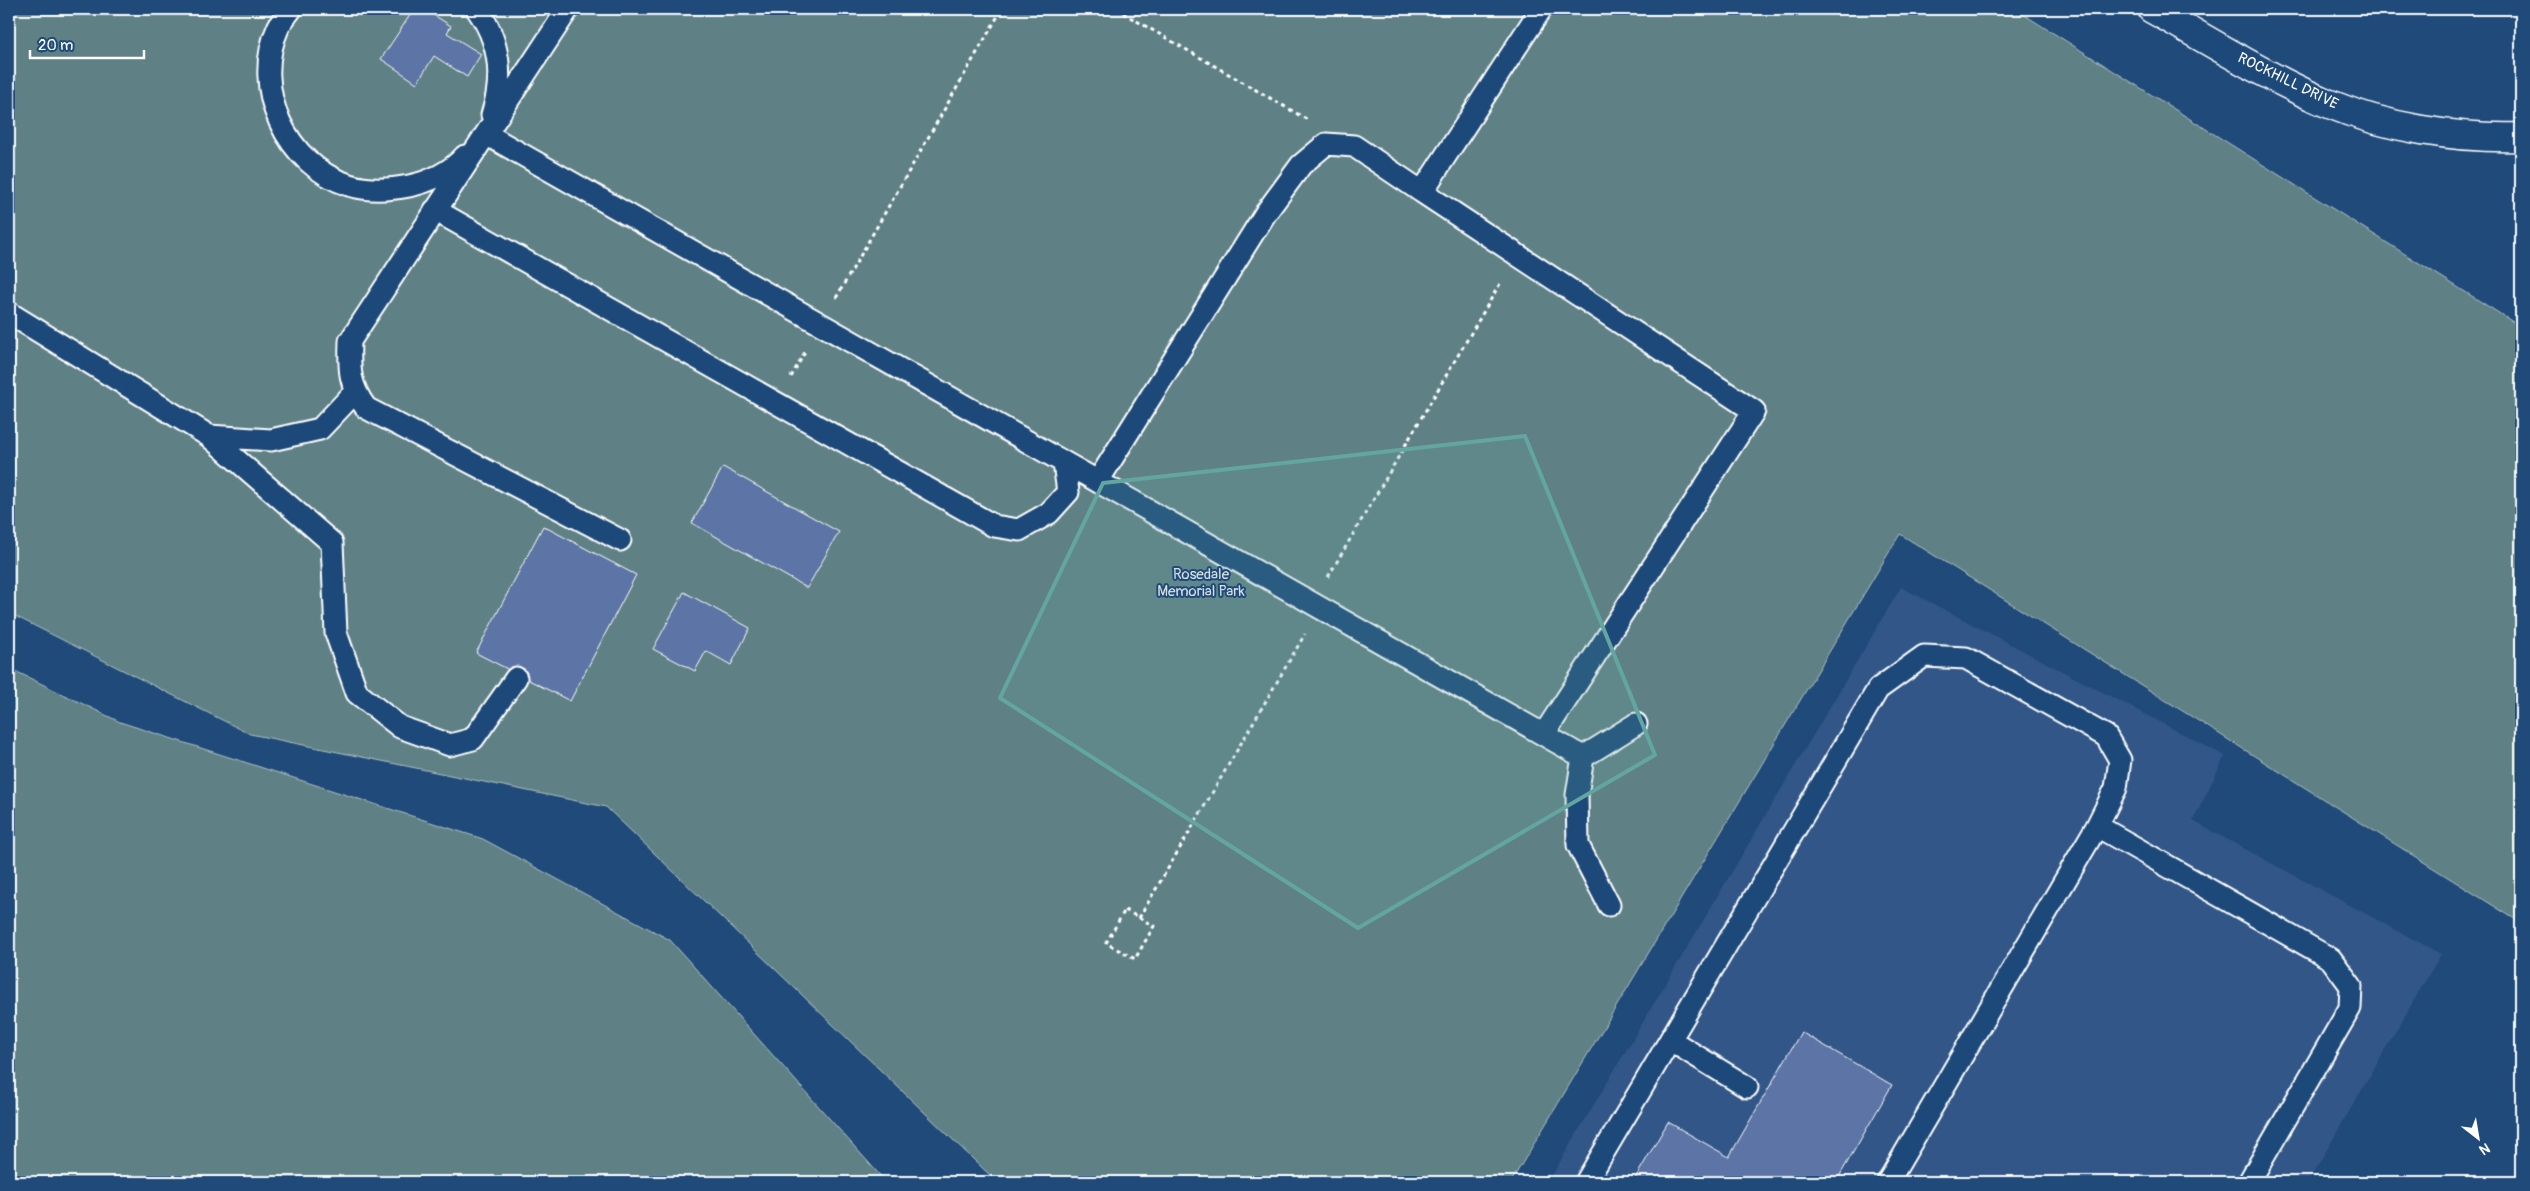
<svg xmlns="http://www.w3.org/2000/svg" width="2530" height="1191" font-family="Pangolin,sans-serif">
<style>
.built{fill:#315787}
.green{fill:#5f8185;stroke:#afc0c2}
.building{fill:#5c75a6;stroke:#fff}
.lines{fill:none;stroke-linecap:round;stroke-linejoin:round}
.lane-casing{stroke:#fff;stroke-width:25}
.secondary-casing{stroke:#fff;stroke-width:31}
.path{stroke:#fff;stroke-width:3;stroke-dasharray:4 4;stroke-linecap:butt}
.lane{stroke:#1f4a7a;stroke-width:21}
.secondary{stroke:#1f4a7a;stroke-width:28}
.marked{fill:#63a6a1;fill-opacity:0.2;stroke:#63a6a1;stroke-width:4;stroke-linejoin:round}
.labels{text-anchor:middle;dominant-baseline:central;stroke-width:4;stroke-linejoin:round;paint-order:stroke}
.street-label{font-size:15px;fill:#fff;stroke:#1f4a7a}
.park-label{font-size:15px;fill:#d7e0e0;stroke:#1f4a7a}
</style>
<rect width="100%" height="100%" fill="#1f4a7a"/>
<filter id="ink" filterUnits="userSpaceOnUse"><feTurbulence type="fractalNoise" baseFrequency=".02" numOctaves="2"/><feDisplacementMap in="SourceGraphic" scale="10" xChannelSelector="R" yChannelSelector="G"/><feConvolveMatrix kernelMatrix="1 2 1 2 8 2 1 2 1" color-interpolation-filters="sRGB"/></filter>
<g filter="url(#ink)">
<!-- built -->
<path class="built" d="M1901,587L2225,756L2193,821L2441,954L2308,1182H1548Z"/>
<!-- green -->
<path class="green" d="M9,9H2015L2521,327V923L1900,534L1511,1182H997L606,807L250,734L9,613Z
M9,668L120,722L483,839L670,940L886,1182H9Z"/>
<!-- building -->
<path class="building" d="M414,9H424L451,26L447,33L481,54L467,77L434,56L417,83L381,59Z
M723,467L839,532L807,588L692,523Z
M543,526L636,575L570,701L476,653Z
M684,592L750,628L731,665L706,651L695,671L653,649Z
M1801,1032L1892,1085L1836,1182H1633L1668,1122L1729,1157Z"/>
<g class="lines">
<!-- lane casing -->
<g class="lane-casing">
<path id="lane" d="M291,9C287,15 281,21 278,28C251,88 286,165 349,185C368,191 389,190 409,186C429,182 451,172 465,156
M477,9C500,41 504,78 492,115
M568,9L350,341C349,369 349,385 366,408L620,540
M1541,9L1422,192L1754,411L1544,734
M486,134L1583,757
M435,210L994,526L1019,530L1049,513L1068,492L1064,463
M9,313L209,436L271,440L320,429L354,393
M209,436L332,543L336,633L357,693L400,727L450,745L473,739L516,678
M1098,481L1265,214L1301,165L1326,144L1354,146L1422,192
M1609,905L1578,845L1577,795L1583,757L1636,724
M1670,1040L1747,1087
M1586,1182L1878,689L1924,656L1966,658L2106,736L2120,760L2116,788L2097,826
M1888,1182L2097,826L2331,959L2351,986L2350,1008L2249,1182"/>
</g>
<!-- secondary casing -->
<g class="secondary-casing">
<path id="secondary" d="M2152,9C2210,41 2266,77 2327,103C2387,128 2457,139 2521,137"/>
</g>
<!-- path -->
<path class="path" d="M1116,9L1308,120
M836,298L1002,9
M791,377L805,352
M1328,577L1501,282
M1125,910L1154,926L1135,959L1106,943Z
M1139,918L1305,634"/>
<!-- lane -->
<use href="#lane" class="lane"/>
<!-- secondary -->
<use href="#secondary" class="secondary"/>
</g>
</g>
<!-- marked area -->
<path class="marked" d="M1525,436L1655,755L1358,928L1000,698L1103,483Z"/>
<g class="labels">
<!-- street labels -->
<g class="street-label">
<text transform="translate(2288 81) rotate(26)">ROCKHILL DRIVE</text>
</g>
<!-- park labels -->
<g class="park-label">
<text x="1201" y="574">Rosedale<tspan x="1201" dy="17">Memorial Park</tspan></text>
</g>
</g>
<!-- margin -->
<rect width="2530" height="1191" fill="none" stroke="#1f4a7a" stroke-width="30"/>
<rect x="15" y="15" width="2500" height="1161" fill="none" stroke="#fff" stroke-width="2" filter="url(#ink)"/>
<!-- north arrow -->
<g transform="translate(2478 1138) rotate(149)" stroke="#1f4a7a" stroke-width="4" paint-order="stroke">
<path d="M0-4L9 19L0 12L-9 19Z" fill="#ffffff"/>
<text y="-8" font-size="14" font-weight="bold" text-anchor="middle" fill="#ffffff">N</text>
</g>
<!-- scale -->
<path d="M30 50v8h114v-8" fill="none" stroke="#ffffff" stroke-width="2.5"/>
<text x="38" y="50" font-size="15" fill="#ffffff" stroke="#1f4a7a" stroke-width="4" paint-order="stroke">20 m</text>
</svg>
